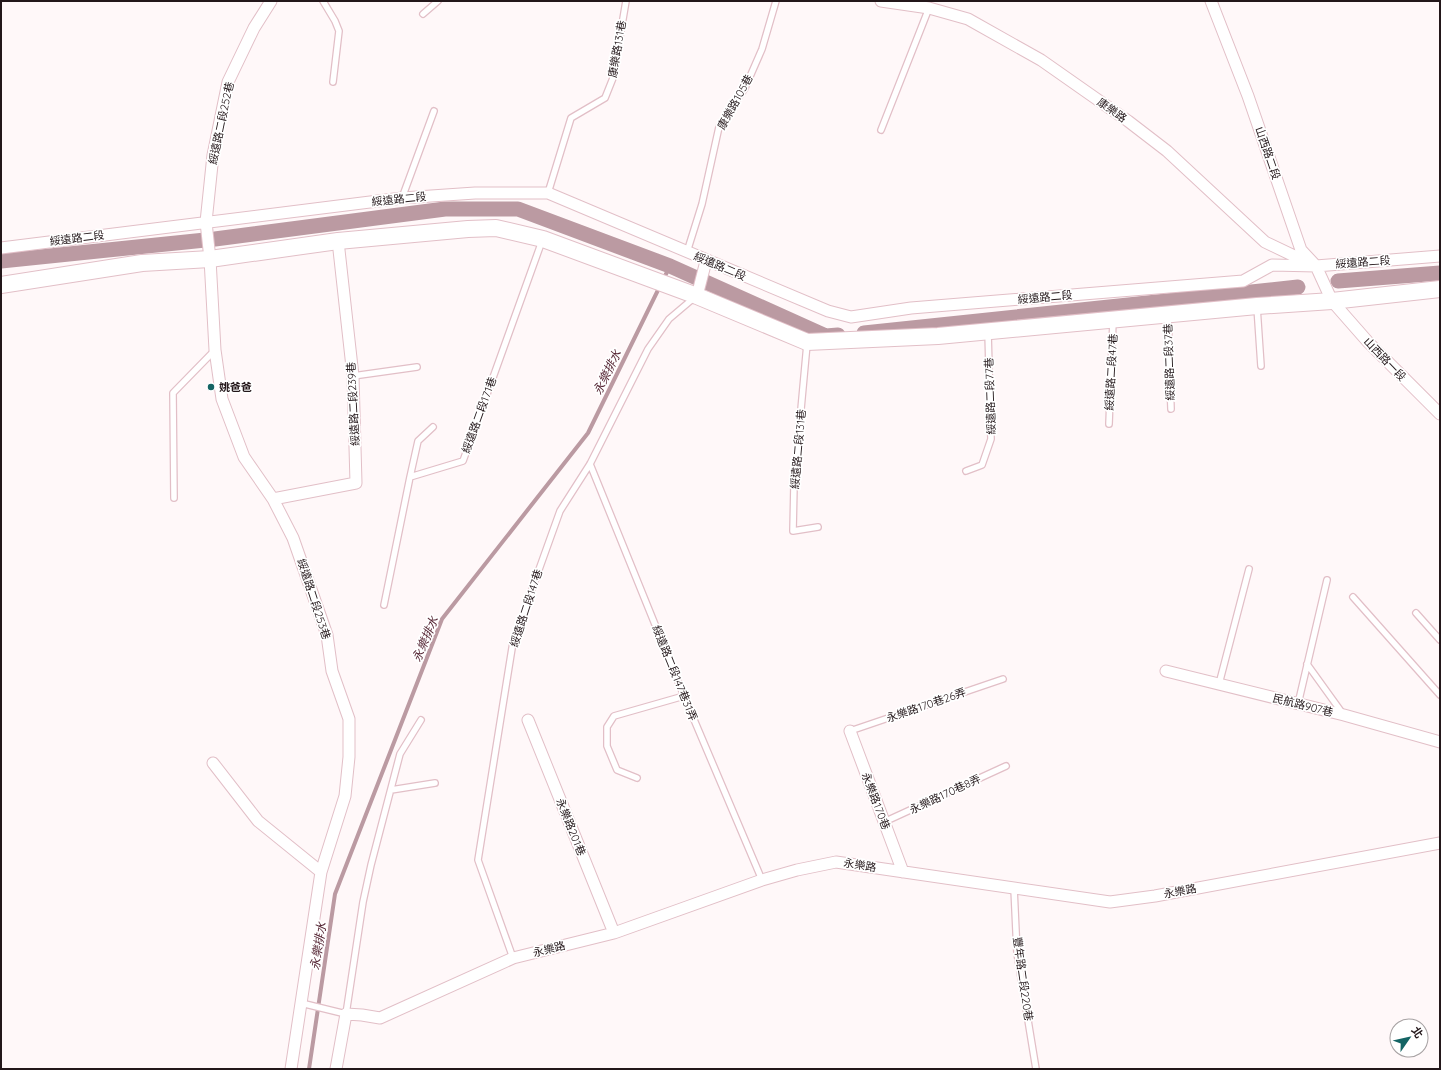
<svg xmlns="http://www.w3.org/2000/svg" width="1441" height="1070" font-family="Quicksand,'Noto Sans TC',sans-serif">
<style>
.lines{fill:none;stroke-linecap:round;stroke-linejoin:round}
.stream{stroke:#bb9aa2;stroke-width:4}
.canal{stroke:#bb9aa2;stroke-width:15}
.lane-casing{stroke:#e2bfc7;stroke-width:8}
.street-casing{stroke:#e2bfc7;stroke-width:13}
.secondary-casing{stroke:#e2bfc7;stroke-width:18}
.lane{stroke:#fff;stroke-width:5.5}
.street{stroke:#fff;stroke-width:11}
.secondary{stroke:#fff;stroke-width:16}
.poi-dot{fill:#146464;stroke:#fff;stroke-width:1.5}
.labels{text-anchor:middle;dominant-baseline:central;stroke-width:3.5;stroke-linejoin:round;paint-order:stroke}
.street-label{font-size:11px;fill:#23171a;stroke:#fff}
.poi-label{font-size:11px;font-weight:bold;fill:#23171a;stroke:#fff;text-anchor:start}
.water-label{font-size:12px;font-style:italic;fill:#572836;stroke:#fff}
</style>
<rect width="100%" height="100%" fill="#fff8f9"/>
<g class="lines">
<!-- stream -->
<path class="stream" d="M663,280L670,266
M309,1069L335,894L442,619L588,433L660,286"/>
<!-- canal -->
<path class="canal" d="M1,261L215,239L445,209H518L670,266L826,336L838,335
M1338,281L1440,273
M864,333L1298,287"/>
<!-- lane casing -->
<g class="lane-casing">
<path id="lane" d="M323,1L335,21L339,31L333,82
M423,14L438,1
M881,130L929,8
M548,193L571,118L605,98L613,78L626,1
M402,198L434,111
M687,252L702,204L719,127L745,88L762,49L776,1
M1257,307L1261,366
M1168,315L1171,409
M807,344L794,485L793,531L818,527
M353,376L417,367
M1109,424L1113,321
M590,464L684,696L762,880
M966,471L982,465L991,439L988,332
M410,477L418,441L433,427
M174,498L173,393L214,351
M1353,597L1440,695
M384,605L410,477L463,461L542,241
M1416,613L1440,640
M1307,664L1343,714
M1219,684L1249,569
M1298,704L1327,580
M850,731L1003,679
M637,778L617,770L607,746V727L614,716L684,696
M391,790L435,783
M884,822L1006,766
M1014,888L1017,953L1036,1069
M513,958L478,860L513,642L560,511L590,464L648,349L669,319L695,297
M301,1003L346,1014L363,902L371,865L400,754L421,720"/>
</g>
<!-- street casing -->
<g class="street-casing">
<path id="street" d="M271,1L254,28L228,82L213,155L206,222L210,259L215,350L222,399L244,457L273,499L293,538L327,635L332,671L349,719V757L345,796L321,872L291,1069
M881,1L929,8L968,19L1041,60L1128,121L1167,151L1265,242L1311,264
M1211,1L1248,96L1301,250L1316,266L1332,301L1368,342L1440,414
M1,248L402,198L475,193H548L828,311L851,317L911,308L1243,281L1272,265L1316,266L1440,256
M697,296L706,261
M273,499L356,483L353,376L338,241
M1166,671L1344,715L1440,742
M528,720L614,933
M850,731L903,872
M213,763L258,821L321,872
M336,1069L346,1014L362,1015L380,1018L513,958L614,933L762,880L797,870L836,862L1110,902L1155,896L1440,843"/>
</g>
<!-- secondary casing -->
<g class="secondary-casing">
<path id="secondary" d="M1,285L142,263L210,259L338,241L468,229L496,228L543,239L697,296L807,342L938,336L1257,306L1332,301L1440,289"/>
</g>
<!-- lane -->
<use href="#lane" class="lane"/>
<!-- street -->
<use href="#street" class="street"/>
<!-- secondary -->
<use href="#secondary" class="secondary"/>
</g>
<!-- markers -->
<circle class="poi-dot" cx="211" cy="387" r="4"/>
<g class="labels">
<!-- street labels -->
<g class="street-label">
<text transform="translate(617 49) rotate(-80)">康樂路131巷</text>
<text transform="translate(735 102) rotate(-61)">康樂路105巷</text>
<text transform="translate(1112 110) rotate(35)">康樂路</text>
<text transform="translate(221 123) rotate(-78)">綏遠路二段252巷</text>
<text transform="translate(1268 153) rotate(71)">山西路二段</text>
<text transform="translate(399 199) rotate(-6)">綏遠路二段</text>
<text transform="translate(77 238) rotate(-7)">綏遠路二段</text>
<text transform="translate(1363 262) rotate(-4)">綏遠路二段</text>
<text transform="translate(720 266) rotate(23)">綏遠路二段</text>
<text transform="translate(1045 297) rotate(-5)">綏遠路二段</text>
<text transform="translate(1385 359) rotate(46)">山西路一段</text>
<text transform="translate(1169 362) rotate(-92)">綏遠路二段37巷</text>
<text transform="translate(1111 372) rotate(-87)">綏遠路二段47巷</text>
<text transform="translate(990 396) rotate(-92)">綏遠路二段77巷</text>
<text transform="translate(353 404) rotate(-93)">綏遠路二段239巷</text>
<text transform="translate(479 415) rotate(-70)">綏遠路二段171巷</text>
<text transform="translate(798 449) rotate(-85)">綏遠路二段131巷</text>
<text transform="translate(314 599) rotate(72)">綏遠路二段253巷</text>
<text transform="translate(526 608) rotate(-72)">綏遠路二段147巷</text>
<text transform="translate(675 673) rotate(68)">綏遠路二段147巷31弄</text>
<text transform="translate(926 705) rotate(-19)">永樂路170巷26弄</text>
<text transform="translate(1303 705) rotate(14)">民航路907巷</text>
<text transform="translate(945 794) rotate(-25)">永樂路170巷8弄</text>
<text transform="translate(876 801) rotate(69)">永樂路170巷</text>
<text transform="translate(571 827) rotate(68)">永樂路201巷</text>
<text transform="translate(860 865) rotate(9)">永樂路</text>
<text transform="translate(1180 891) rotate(-11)">永樂路</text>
<text transform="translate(549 949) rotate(-14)">永樂路</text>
<text transform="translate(1023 979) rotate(82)">豐年路二段220巷</text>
</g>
<!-- poi labels -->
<g class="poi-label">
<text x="219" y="387">姚爸爸</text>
</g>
<!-- water labels -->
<g class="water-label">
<text transform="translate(607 372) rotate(-64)">永樂排水</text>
<text transform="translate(425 639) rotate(-67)">永樂排水</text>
<text transform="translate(318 946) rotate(-81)">永樂排水</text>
</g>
</g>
<!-- border -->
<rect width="1441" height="1070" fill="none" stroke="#23171a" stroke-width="4"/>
<!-- north arrow -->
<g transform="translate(1409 1038) rotate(56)"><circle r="19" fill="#ffffff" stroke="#a7a2a3"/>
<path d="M0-3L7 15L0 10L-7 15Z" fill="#146464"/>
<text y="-6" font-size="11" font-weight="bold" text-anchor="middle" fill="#23171a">北</text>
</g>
</svg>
